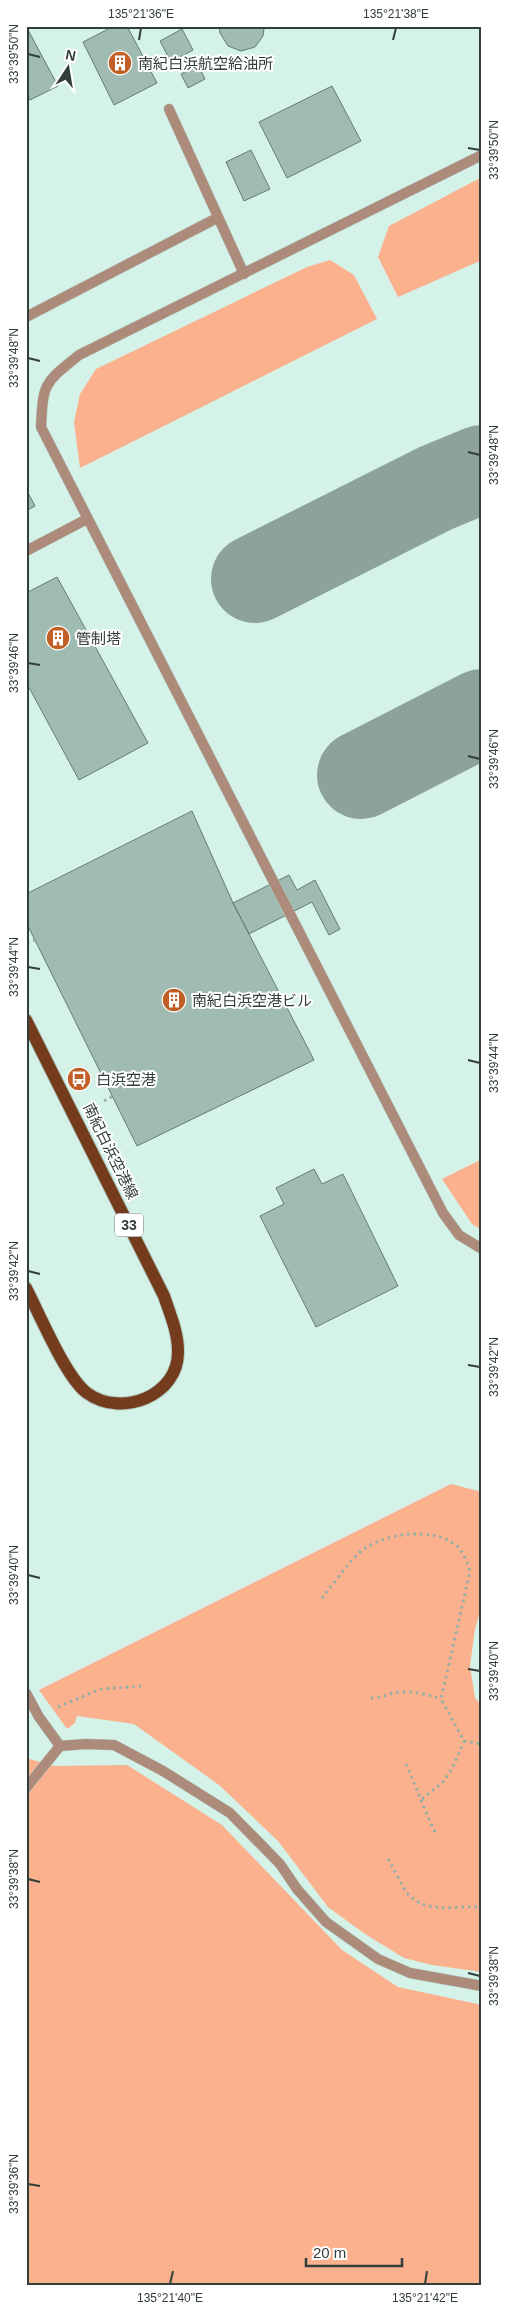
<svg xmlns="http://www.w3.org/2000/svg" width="508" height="2311" font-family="Arial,'Noto Sans JP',sans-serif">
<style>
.green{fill:#fbb18d}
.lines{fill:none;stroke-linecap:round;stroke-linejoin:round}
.taxiway{stroke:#8ca29a;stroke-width:88}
.building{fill:#a0bcb2;stroke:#627d73}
.service-casing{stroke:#b4cec5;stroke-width:11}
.minor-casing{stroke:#b4cec5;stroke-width:11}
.primary-casing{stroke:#b4cec5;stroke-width:14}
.path{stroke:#97aea6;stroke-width:3;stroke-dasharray:2.5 4;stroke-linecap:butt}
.service{stroke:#ad8b7b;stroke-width:10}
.minor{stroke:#ad8b7b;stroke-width:10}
.primary{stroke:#743c1d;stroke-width:12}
.ticks{fill:none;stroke:#323e3a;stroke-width:2}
.labels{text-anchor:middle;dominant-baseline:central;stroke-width:4;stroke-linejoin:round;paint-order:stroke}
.shield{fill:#fff;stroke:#707875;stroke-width:1}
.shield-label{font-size:14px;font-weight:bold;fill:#323e3a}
.poi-label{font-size:15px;fill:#323e3a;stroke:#fff;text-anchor:start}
.street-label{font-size:15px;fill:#323e3a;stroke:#fff}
.neatline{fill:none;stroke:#323e3a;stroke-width:2}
.ticks-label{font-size:12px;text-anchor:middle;fill:#323e3a}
</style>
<rect width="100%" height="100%" fill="#d5f2e8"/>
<!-- green -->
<path class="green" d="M482,177V260L398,297L378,257L389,226Z
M330,260L354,275L377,319L80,468L74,422L80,394L96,369L307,267Z
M482,1159V1230L472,1224L442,1179Z
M451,1484L482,1492V1605L475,1629L470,1666L475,1698L482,1705V1972L432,1965L404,1958L365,1934L328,1907L278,1841L219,1785L134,1724L77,1716L75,1723L67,1729L39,1690Z
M26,1758L54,1766L127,1765L222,1825L342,1950L398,1987L482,2005V2285H26Z"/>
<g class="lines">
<!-- taxiway -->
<path class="taxiway" d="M255,579L436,488L482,469
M361,775L482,713"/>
</g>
<!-- building -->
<path class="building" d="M26,26L58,86L30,100L26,93Z
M114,26H127L157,83L114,105L83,42Z
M219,26H264V29L263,36L255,47L241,51L228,46L220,33Z
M182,29L193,50L171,62L160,41Z
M198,65L205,79L188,88L181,74Z
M332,86L361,141L287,178L259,122Z
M251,150L270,189L244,201L226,162Z
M26,489L35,506L26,511Z
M57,577L148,743L79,780L26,682V593Z
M192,811L233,903L314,1060L137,1146L26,922V894Z
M289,875L297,890L315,880L340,929L329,935L312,902L249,934L233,903Z
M314,1169L322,1184L343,1174L398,1286L316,1327L260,1216L284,1204L276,1188Z"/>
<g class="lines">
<!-- service casing -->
<g class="service-casing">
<path id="service" d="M169,109L244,274
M482,155L79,355C45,383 43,381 41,427L443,1213L459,1235L482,1249
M26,317L217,218
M26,551L87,519
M26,1788L60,1746"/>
</g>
<!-- minor casing -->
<g class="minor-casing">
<path id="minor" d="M26,1693L39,1717L60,1746L85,1744L114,1745L163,1771L230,1813L280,1864L297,1889L326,1922L378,1959L410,1973L482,1986"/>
</g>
<!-- primary casing -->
<g class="primary-casing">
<path id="primary" d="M26,1020L164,1296C170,1314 178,1332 178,1351C179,1396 121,1418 87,1393C66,1378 39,1313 26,1288"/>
</g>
<!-- path -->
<path class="path" d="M27,943L35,940
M104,1101L113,1096
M322,1598C333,1584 345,1567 358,1554C379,1533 435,1525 458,1547C464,1554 467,1562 470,1571L441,1699L464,1741L482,1744
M371,1698C380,1698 386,1695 394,1693C409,1690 428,1694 441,1699
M58,1707L101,1689L141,1686
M406,1764C417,1789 425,1812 437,1836
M422,1799L444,1781L452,1769L464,1741
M388,1859C394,1869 399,1880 405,1890C422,1916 457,1905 482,1907"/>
<!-- service -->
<use href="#service" class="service"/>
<!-- minor -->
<use href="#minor" class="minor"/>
<!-- primary -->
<use href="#primary" class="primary"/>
</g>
<!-- ticks -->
<path class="ticks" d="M139,40L141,28M393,40L396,28M28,54L40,57M468,148L480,150M28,358L40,361M468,452L480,455M28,663L40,665M468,756L480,759M28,967L40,969M468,1060L480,1063M28,1271L40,1274M468,1365L480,1367M28,1575L40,1578M468,1669L480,1671M28,1879L40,1882M468,1973L480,1976M28,2184L40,2186M170,2284L173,2271M425,2284L427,2271"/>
<!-- icons -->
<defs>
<g id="building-disc" transform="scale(1.25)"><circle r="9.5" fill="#c25f26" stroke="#fff"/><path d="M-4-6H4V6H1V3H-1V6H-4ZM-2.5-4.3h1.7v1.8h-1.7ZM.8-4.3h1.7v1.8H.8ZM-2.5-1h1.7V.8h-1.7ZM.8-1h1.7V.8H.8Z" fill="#fff"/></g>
<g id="bus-disc" transform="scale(1.25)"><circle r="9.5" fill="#c25f26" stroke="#fff"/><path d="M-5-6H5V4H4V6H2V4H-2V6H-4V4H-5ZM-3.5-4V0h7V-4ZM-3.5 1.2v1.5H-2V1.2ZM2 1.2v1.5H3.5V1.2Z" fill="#fff"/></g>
</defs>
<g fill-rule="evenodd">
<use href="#building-disc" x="120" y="63"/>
<use href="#building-disc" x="58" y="638"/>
<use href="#building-disc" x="174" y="1000"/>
<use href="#bus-disc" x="79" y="1079"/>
</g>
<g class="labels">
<!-- shield labels -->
<rect class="shield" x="115" y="1213.5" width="28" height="23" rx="4"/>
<g class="shield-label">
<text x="129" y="1225">33</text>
</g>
<!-- poi labels -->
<g class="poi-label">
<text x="138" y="63">南紀白浜航空給油所</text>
<text x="76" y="638">管制塔</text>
<text x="192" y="1000">南紀白浜空港ビル</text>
<text x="96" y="1079">白浜空港</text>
</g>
<!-- street labels -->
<g class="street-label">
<text transform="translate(111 1151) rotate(64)">南紀白浜空港線</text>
</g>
</g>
<!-- border -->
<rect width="508" height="2311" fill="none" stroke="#ffffff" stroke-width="55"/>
<!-- north arrow -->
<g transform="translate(68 68) rotate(12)" stroke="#ffffff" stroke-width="4" paint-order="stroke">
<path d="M0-4L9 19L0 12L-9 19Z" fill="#323e3a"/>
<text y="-8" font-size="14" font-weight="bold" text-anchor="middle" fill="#323e3a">N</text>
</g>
<!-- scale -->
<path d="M306 2258v8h96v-8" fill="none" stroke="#323e3a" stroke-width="2.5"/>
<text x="313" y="2258" font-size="15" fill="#323e3a" stroke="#ffffff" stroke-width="4" paint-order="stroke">20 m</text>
<rect x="28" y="28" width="452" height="2256" class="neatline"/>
<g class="ticks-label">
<text x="141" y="18">135°21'36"E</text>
<text x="396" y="18">135°21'38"E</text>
<text transform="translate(14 54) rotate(-90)" y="4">33°39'50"N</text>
<text transform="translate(494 150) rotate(-90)" y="4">33°39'50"N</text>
<text transform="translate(14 358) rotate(-90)" y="4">33°39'48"N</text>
<text transform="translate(494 455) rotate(-90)" y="4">33°39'48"N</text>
<text transform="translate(14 663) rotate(-90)" y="4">33°39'46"N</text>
<text transform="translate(494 759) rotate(-90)" y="4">33°39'46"N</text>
<text transform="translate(14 967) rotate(-90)" y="4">33°39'44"N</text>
<text transform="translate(494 1063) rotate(-90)" y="4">33°39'44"N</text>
<text transform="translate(14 1271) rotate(-90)" y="4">33°39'42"N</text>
<text transform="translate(494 1367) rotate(-90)" y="4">33°39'42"N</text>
<text transform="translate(14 1575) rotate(-90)" y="4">33°39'40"N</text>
<text transform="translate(494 1671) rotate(-90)" y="4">33°39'40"N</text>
<text transform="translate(14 1879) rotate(-90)" y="4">33°39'38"N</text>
<text transform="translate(494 1976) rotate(-90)" y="4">33°39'38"N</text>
<text transform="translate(14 2184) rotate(-90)" y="4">33°39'36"N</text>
<text x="170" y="2302">135°21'40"E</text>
<text x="425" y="2302">135°21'42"E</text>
</g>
</svg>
